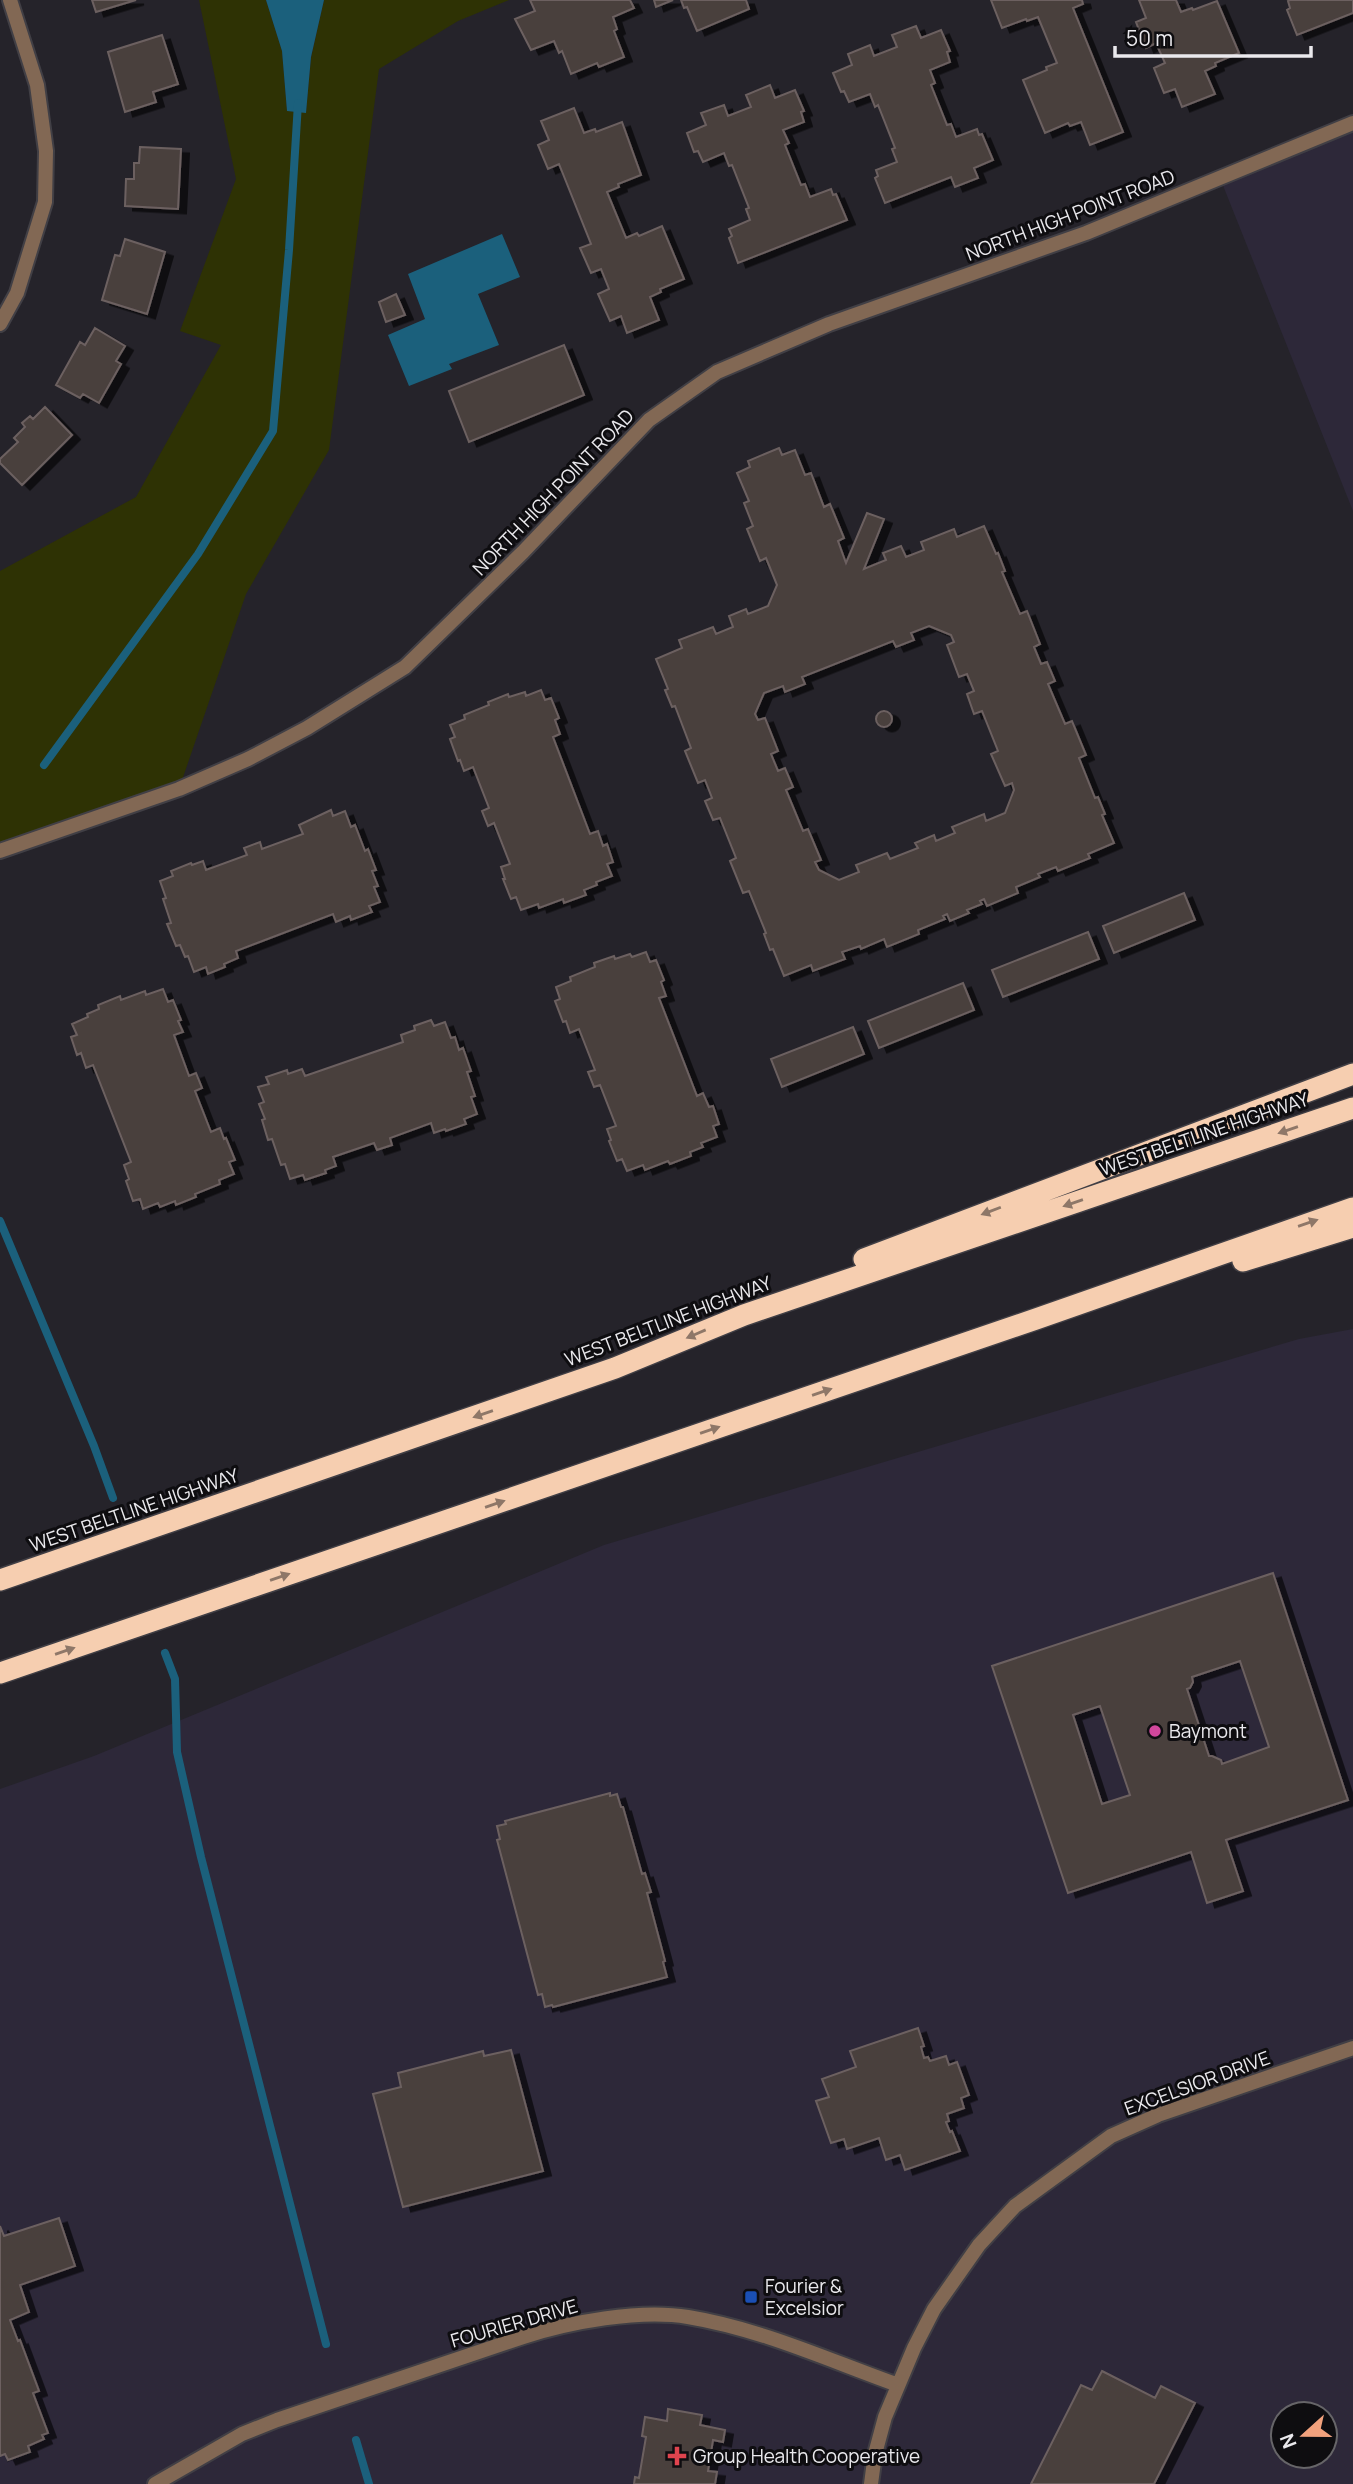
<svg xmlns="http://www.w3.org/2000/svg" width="1353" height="2484" font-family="Manrope,sans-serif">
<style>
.commercial{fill:#2d2839;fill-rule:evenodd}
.green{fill:#2e3204}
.water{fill:#1b607c}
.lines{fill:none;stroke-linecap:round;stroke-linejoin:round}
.stream{stroke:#1b607c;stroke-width:8}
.building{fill:#493f3e;stroke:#6c6160;stroke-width:2;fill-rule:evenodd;filter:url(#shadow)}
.minor-casing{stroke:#413f45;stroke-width:18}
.tertiary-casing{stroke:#413f45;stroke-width:18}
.motorway-casing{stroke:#413f45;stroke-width:24}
.minor{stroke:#826854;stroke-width:14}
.tertiary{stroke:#826854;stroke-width:14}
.motorway{stroke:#f6ceb0;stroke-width:21}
.oneway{fill:#8e7768}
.hotel-dot{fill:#d1479c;stroke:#0e0d10;stroke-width:2.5}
.transit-dot{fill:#1a4fb4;stroke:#0e0d10;stroke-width:2.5}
.health-dot{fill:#e0444e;stroke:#0e0d10;stroke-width:2.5}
.labels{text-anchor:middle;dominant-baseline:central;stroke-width:6;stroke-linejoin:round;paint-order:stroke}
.street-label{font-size:19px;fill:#eae9ed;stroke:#0e0d10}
.poi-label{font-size:19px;fill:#eae9ed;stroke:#0e0d10;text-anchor:start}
</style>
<defs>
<filter id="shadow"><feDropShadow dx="8" dy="4.5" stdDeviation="0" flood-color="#0009"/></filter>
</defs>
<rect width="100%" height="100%" fill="#25232a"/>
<!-- commercial -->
<path class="commercial" d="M1353,123V511L1220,178Z
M1353,1329V2484H0V1789L94,1756L604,1545L1299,1339ZM1283,2414H1325V2456H1283Z"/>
<!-- green -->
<path class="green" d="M199,0H266L282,51L287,111L306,112L311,58L324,0H509L458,21L379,69L329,450L246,594L179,789L0,851V571L136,497L221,345L180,331L236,179Z"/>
<!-- water -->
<path class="water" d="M266,0H324L311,57L306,113L287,111L282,51Z
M502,234L520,277L478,294L499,345L449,364L452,369L409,386L388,335L425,319L408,274Z"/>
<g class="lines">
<!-- stream -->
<path class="stream" d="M44,765L198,554L273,431L289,250L298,103
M0,1221L94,1446L113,1498
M165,1653L175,1679L177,1752L201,1857L326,2344
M356,2440L369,2484"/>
</g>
<!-- building -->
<path class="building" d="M92,0H136L96,12Z
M530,0H630L634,8L613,17L617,29L614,31L624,57L599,67L597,63L571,74L562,51L559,53L554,41L531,50L515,19L535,11Z
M654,0H673L656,7Z
M681,0H746L749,9L697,31L687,7L684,8Z
M991,0H1082L1083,4L1073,8L1123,132L1090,145L1081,122L1070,126L1068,123L1045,133L1023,80L1047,70L1046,67L1057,63L1038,17L1027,21L1026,19L1002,28Z
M1139,0H1176L1181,12L1192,8L1193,10L1217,1L1239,53L1215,63L1216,66L1205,71L1215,94L1182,107L1175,89L1164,93L1154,68L1165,63L1156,43L1146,48L1136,22L1146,18Z
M1290,0H1353V13L1297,35L1287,10L1290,8L1288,1Z
M916,26L921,38L941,30L950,51L947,52L950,62L930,70L935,83L931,85L947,125L951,124L956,137L977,129L979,135L982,134L993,160L974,168L978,178L955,187L951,177L885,203L875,178L878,176L876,170L897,162L892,149L895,148L878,105L875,107L870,94L849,102L844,91L841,92L833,73L852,65L848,54L870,45L874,56L897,47L892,35Z
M162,35L178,84L153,92L156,102L125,112L108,52Z
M770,85L775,98L795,90L804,111L801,112L804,122L783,130L789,143L785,145L801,185L805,184L810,197L831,189L833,195L836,194L847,220L738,263L729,238L732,236L729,229L750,220L746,209L749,208L732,165L729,166L724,153L703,162L698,151L694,152L687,133L706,125L701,113L724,105L728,116L751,107L746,95Z
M574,108L584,133L595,129L596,132L622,122L641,175L618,184L619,187L607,192L626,238L637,233L639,236L662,226L684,279L660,289L661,292L650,297L659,320L627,333L621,316L610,321L598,294L609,289L601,269L591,273L580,248L591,244L559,164L548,169L538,145L549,140L541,121Z
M140,147L181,149L178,209L125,206L126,179H134V163H139Z
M125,239L165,252L147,314L102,300L115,255L120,256Z
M396,294L405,315L386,322L379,302Z
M95,328L125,346L116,361L121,364L99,403L83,394L80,398L56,385L80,342L85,345Z
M564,345L584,395L469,442L449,391Z
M45,407L72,435L22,485L0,463V459L18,442L14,438L25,427L22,423L30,416L33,419Z
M779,448L782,455L795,450L805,475L811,473L824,507L830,504L844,538L838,541L846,563L867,513L884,519L864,569L886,560L883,553L901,546L906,557L924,550L921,542L954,529L957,537L984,526L996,554L998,553L1005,571L1002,572L1020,614L1027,611L1040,644L1034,647L1041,664L1047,662L1055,681L1048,684L1065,724L1072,721L1086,755L1079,758L1095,798L1098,797L1105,814L1102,815L1114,843L1088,854L1090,858L1058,871L1056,867L1038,874L1040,877L1016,887L1018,893L987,906L984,899L980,901L982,904L967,910L969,913L950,921L947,914L943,916L945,919L918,930L919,934L887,947L884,939L861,949L860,946L842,952L845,959L813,971L811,965L784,976L773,949L770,950L764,934L766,933L749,891L743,893L730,861L736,858L720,818L713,820L705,801L712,798L705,780L698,783L685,751L691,748L675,706L672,707L665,690L668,689L656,659L682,648L679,640L713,627L716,634L733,627L729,616L746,609L748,614L768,606L777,585L766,558L760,561L747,529L753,526L744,503L749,501L737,473L750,467L748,461ZM929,626L951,635L954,642L947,645L959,677L967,674L974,691L967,694L974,714L982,711L998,751L991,754L1005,786L1012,783L1014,790L1005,813L986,821L984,814L952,827L955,833L936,841L934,835L915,843L918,848L890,859L887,853L856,865L859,872L839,880L819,870L815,862L821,860L808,829L803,831L786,790L793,787L785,768L778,771L771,754L778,751L765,718L758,720L755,714L764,693L783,686L785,692L805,684L802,677L893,641L896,647L914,640L911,633Z
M541,690L545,700L551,698L559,718L555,720L560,734L553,737L590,834L598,831L603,846L607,844L613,862L607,864L612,876L596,882L597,885L584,890L586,895L564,903L563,899L539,908L538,904L521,910L516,897L511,899L503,879H505L501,867L510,864L494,823L488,826L482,811L489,808L473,767L464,771L460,760L458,761L450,739L455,737L450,725L465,719L464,715L489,705L488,702L508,694L509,697L525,692L526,696Z
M876 719a8 8 0 1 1 16 0a8 8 0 1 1-16 0Z
M331,810L333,816L345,811L351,827L355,825L365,851L368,849L376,870L372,871L378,886L374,887L380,902L369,906L372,912L351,920L350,916L336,922L333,914L236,951L238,958L224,964L225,967L208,974L206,967L194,972L188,956L185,957L180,945L176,946L167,924L171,923L163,899L166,898L160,881L173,876L171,871L191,863L192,865L203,861L206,870L247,855L244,848L260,842L262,849L303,834L299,825Z
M1184,893L1195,920L1114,953L1103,926Z
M1088,932L1099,959L1003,997L992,970Z
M646,952L650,962L656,960L664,980L661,982L666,996L659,998L697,1096L703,1093L709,1107L713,1106L719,1124L713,1126L717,1137L701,1143L703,1147L690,1152L691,1156L670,1164L668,1161L645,1170L643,1165L627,1171L622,1159L617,1161L609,1141L611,1140L607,1129L616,1126L600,1085L594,1087L588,1072L595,1070L579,1029L570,1033L566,1021L563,1022L555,1001L560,999L556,987L571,981L570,977L595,967L594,963L614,956L615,959L630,954L632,957Z
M963,983L974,1010L879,1048L868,1021Z
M163,989L168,1002L173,1000L181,1020L178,1021L183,1032L174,1035L189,1076L196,1073L202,1088L195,1091L211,1132L220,1128L224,1139L226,1138L235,1160L229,1162L234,1174L219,1180L220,1184L195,1194L196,1197L176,1205L175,1201L160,1207L158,1203L143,1209L140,1199L133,1201L126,1181L129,1179L124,1165L131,1162L93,1065L86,1068L81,1053L77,1055L71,1037L77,1035L72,1024L88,1017L87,1014L99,1009L98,1005L120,996L121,1000L145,991L146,995Z
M431,1020L434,1026L445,1022L451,1038L455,1037L459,1050L463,1048L471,1071L467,1072L475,1096L471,1097L477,1114L464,1119L466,1124L446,1131L445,1129L434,1133L431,1123L390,1138L392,1145L377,1150L374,1143L333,1157L336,1166L325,1170L326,1173L305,1180L303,1175L290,1179L285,1164L281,1165L272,1139L268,1140L262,1120L265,1119L259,1104L264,1102L258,1087L269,1084L266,1077L287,1070L288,1074L302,1069L305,1076L403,1042L401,1035L415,1030L414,1026Z
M853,1027L864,1054L782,1087L771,1059Z
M1273,1573L1348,1800L1226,1840L1243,1891L1207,1903L1191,1852L1068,1893L992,1666ZM1240,1661L1269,1747L1222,1764L1221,1760L1212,1756H1209L1187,1689L1190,1688L1193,1682L1192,1677ZM1100,1706L1130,1795L1102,1804L1073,1715Z
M610,1793V1796L617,1794L621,1807H623L642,1874L645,1873L651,1892L647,1893L665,1961L663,1962L667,1977L553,2007L552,2005L545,2007L542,1994L538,1995L497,1840L500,1839L497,1826L506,1824L505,1821Z
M918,2028L924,2046L921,2047L924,2058L928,2057L930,2061L946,2056L949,2065L957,2062L969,2095L961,2098L964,2108L947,2114L949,2121L946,2122L950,2132L952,2131L960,2151L905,2170L900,2155L886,2160L879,2138L847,2149L844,2139L831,2143L816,2101L829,2097L822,2079L856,2067L850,2051Z
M511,2050L543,2171L403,2207L373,2094L401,2087L398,2073L483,2051L484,2056Z
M59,2218L75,2266L20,2285L29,2312L10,2320L18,2341L20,2340L39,2391L33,2393L48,2433L42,2435L44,2439L28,2446L30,2452L8,2460L5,2454L0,2456V2226L4,2236Z
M1102,2371L1155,2398L1161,2386L1195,2403L1154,2484H1031L1081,2385L1092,2390Z
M668,2409L702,2415L700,2425L725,2430L723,2442L713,2440L708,2471L717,2472L715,2484H634L635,2477L639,2478L646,2437L642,2436L645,2417L667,2421Z"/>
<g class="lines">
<!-- minor casing -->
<g class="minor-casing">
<path id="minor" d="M0,324L17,293L45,202L46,151L37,85L10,0"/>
</g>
<!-- tertiary casing -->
<g class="tertiary-casing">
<path id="tertiary" d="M0,851L179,789L248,759L307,728L405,667L523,552L649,420L717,372L829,324L1086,233L1353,123
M155,2484L242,2434L277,2420L523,2337C570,2322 639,2309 688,2317C761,2329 828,2360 898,2385
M871,2484L875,2454L885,2417L914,2348L934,2309L979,2245L1015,2206L1111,2136L1158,2115L1353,2048"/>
</g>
<!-- motorway casing -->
<g class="motorway-casing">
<path id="motorway" d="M864,1259L1353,1074
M1243,1261L1353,1227
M0,1580L615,1368L744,1315L1353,1108
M0,1673L1036,1319L1353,1208"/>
</g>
<!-- minor -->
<use href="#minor" class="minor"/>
<!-- tertiary -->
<use href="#tertiary" class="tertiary"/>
<!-- motorway -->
<use href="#motorway" class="motorway"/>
</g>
<!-- one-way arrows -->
<defs><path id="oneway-solid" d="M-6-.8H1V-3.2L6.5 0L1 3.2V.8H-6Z" transform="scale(1.75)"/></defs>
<g class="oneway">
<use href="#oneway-solid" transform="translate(1288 1130) rotate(161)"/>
<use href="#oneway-solid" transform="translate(1073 1203) rotate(161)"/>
<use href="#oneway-solid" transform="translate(991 1211) rotate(159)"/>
<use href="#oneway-solid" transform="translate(1308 1223) rotate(-19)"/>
<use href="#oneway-solid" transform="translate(696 1334) rotate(157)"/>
<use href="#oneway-solid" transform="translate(822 1392) rotate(-19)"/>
<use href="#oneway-solid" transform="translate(483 1414) rotate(161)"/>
<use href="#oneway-solid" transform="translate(710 1430) rotate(-19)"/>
<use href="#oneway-solid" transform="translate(495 1504) rotate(-19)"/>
<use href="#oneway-solid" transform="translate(280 1577) rotate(-19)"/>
<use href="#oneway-solid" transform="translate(65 1651) rotate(-19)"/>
</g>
<!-- markers -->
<circle class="hotel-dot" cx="1155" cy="1731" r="7"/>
<rect class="transit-dot" x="744" y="2290" width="14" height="14" rx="3.5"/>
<path class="health-dot" d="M673.5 2445.5h7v7h7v7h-7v7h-7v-7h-7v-7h7z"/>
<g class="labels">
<!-- street labels -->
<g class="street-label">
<text transform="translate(1070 215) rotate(-21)">NORTH HIGH POINT ROAD</text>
<text transform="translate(553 492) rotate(-46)">NORTH HIGH POINT ROAD</text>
<text transform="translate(1204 1134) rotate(-19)">WEST BELTLINE HIGHWAY</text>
<text transform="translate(668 1321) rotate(-21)">WEST BELTLINE HIGHWAY</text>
<text transform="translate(134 1510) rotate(-19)">WEST BELTLINE HIGHWAY</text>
<text transform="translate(1197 2083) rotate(-20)">EXCELSIOR DRIVE</text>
<text transform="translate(514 2323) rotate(-16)">FOURIER DRIVE</text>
</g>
<!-- poi labels -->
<g class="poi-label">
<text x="1169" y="1731">Baymont</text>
<text x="765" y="2286">Fourier &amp;<tspan x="765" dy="22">Excelsior</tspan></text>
<text x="693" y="2456">Group Health Cooperative</text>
</g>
</g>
<!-- north arrow -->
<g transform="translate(1304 2435) rotate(249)"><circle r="33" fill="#0e0d10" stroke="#666568" stroke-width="2"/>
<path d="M0-5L12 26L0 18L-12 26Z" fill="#f1a17d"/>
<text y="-10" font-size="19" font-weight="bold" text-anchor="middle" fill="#eae9ed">N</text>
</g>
<!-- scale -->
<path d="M1115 46v10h196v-10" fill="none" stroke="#eae9ed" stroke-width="3.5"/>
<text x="1126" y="46" font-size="21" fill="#eae9ed" stroke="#0e0d10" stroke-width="5" paint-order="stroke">50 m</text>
</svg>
